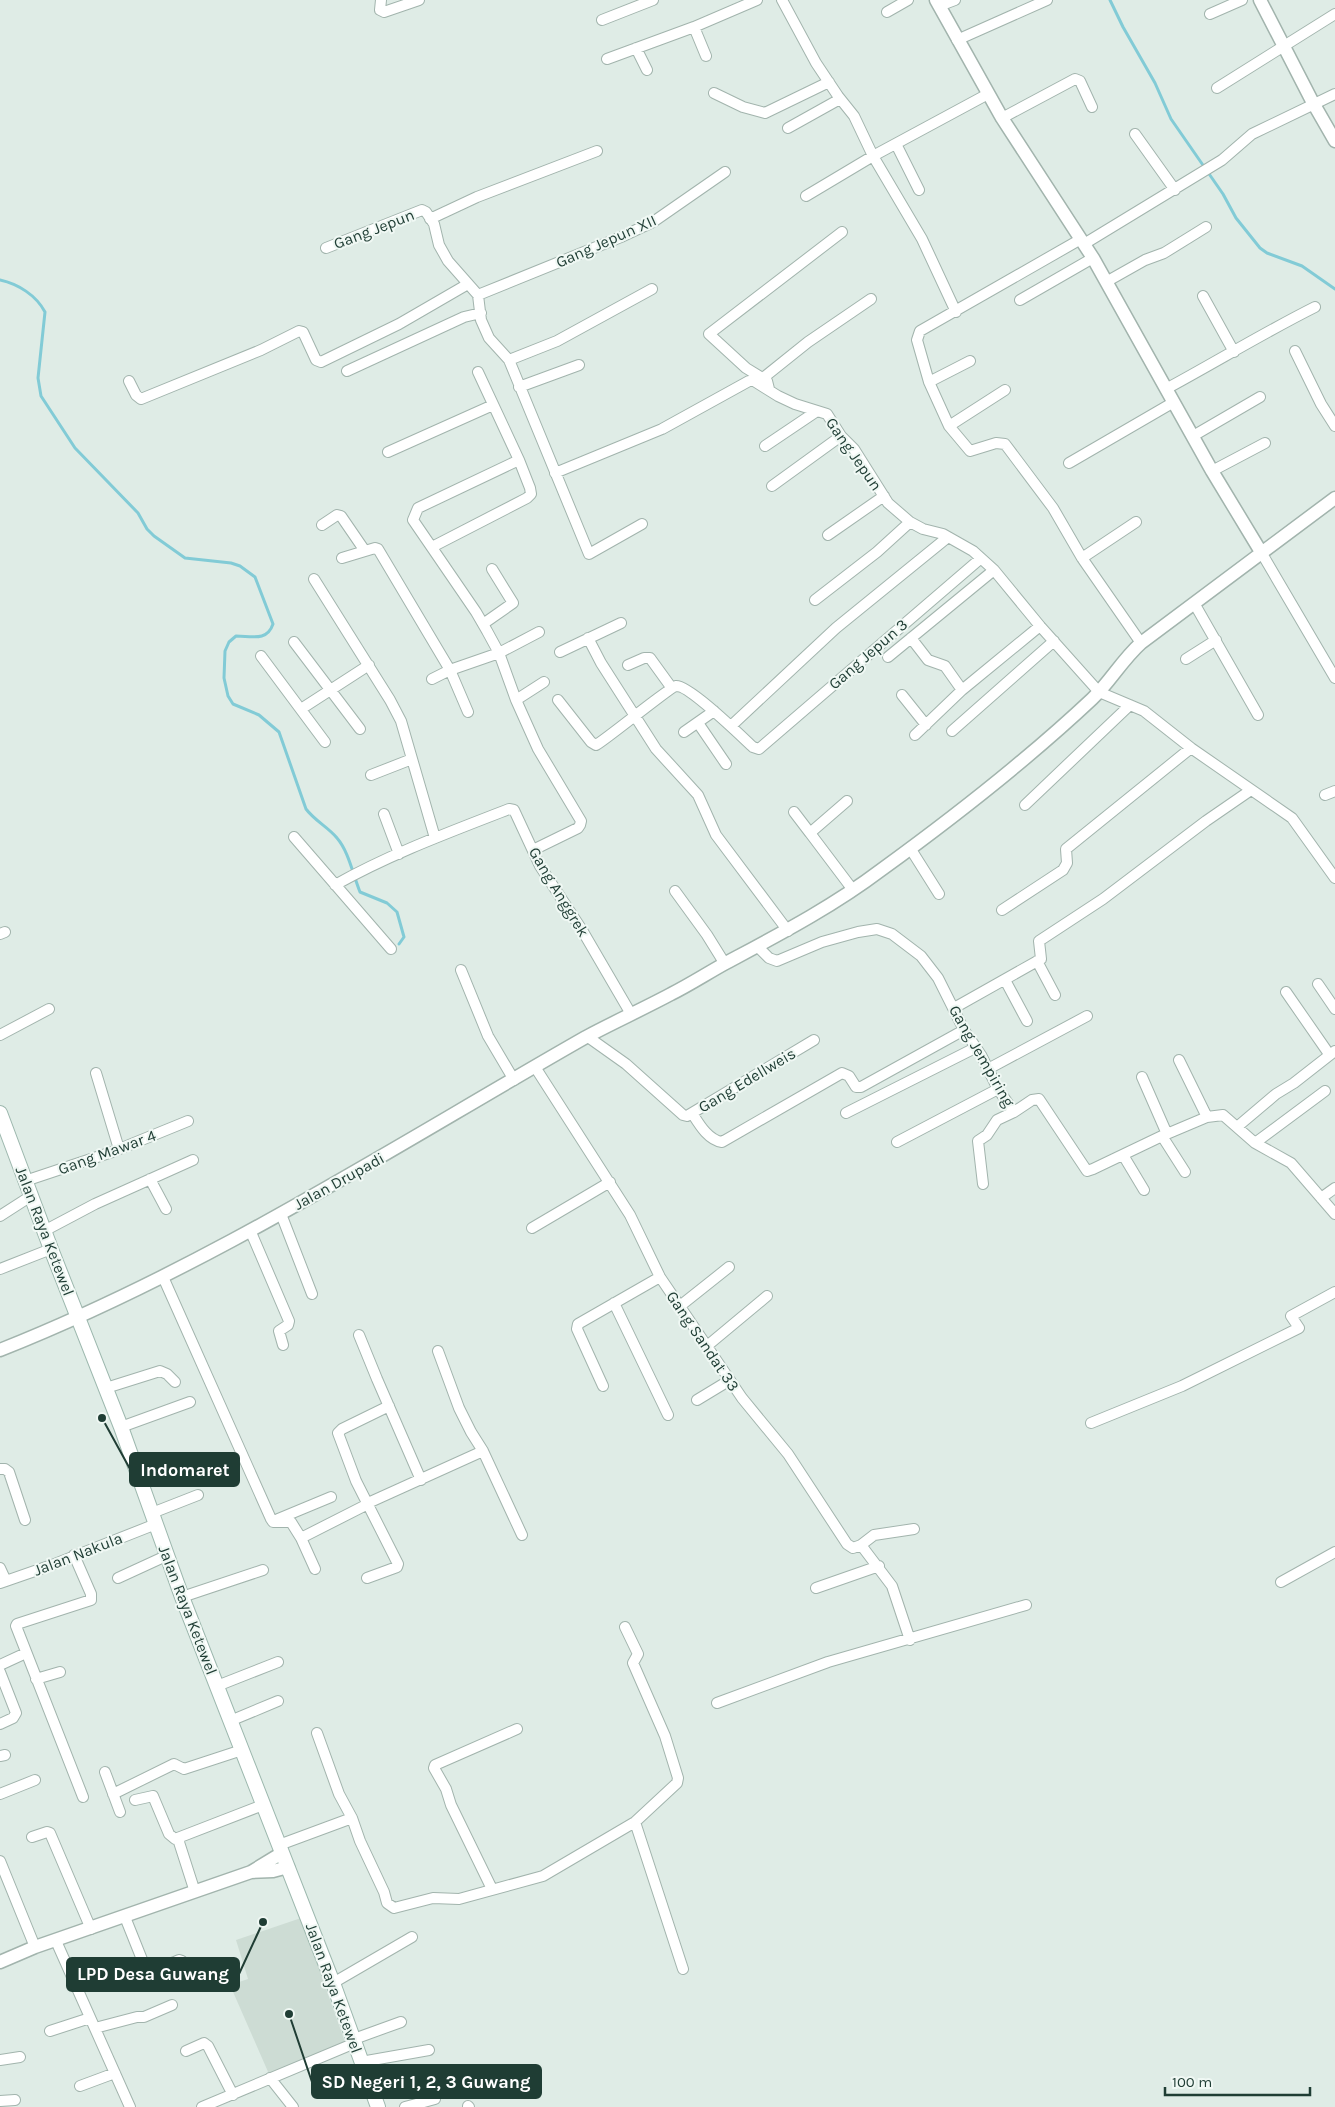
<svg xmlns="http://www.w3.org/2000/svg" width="1335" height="2107" font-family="Karla,sans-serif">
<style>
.built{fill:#cddcd4}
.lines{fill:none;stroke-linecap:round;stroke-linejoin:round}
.stream{stroke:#82cbd6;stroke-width:3}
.minor-casing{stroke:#a2b4ad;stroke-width:12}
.tertiary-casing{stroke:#a2b4ad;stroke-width:15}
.secondary-casing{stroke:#9db8ae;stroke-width:16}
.minor{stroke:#fff;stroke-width:10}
.tertiary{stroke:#fff;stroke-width:12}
.secondary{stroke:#fff;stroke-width:14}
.labels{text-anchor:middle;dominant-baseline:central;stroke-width:4;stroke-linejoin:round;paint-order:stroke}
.street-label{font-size:16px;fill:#1f3d34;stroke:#f0f8f4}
.leader{fill:none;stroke:#1f3d34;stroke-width:2}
.callout-dot{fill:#1f3d34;stroke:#f0f8f4;stroke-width:2}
.callout{fill:#1f3d34;stroke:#1f3d34;stroke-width:2}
.callout-label{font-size:18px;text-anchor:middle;font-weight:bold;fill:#fff}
</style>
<rect width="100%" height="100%" fill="#dfece6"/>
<!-- built -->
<path class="built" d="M301,1918L345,2042L269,2074L230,1985L248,1979L236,1940Z"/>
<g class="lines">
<!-- stream -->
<path class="stream" d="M1110,0L1123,27L1155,83L1171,119L1223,194L1236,218L1260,248L1267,253L1302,266L1335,289
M0,280C18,284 36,295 45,312L38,378L41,396L75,448L138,513L147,529L154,536L185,558L231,563L240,566L255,577L273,624C267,642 251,636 236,636L229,642L225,651L224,678L228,696L233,704L259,715L279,732L306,809C315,821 328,827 337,838C349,852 353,875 360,892L387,903L397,912L404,937L399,944"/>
<!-- minor casing -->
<g class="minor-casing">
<path id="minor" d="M381,0L380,10L384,12L419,0
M782,0L816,63L838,96L854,116L873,156L922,239L956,312
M939,6L955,0
M887,12L908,0
M1210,14L1242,0
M602,20L653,0
M694,27L706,56
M957,40L1047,0
M636,48L647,70
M607,59L694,27L757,0
M1217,88L1335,14
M714,93L743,107L765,113L829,82
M1002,118L1075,79L1080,81L1092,107
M788,128L840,99
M1135,134L1175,190
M896,144L919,190
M806,196L873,156L988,94
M430,219L477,197L597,151
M1081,239L920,331L917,340L929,382L949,426L970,451L996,443L1005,444L1053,508L1082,558L1141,643
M1084,244L1222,160L1252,134L1335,94
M326,248L422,210L426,212L434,224L439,245L448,261L478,295L481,320L489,338L509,360L589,554L642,524
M1106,282L1145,260L1164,253L1206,227
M478,295L621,237L653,222L725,172
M1203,296L1234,352
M1020,300L1093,258
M1295,351L1321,404L1335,426
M509,360L557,341L652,289
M347,371L464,317L481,313
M763,378L808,342L871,299
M129,381L136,395L141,399L261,350L299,331L303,332L316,360L321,362L399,324L468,284
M929,382L970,361
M519,387L579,365
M769,389L767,381L746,368L709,334L842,232
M1166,389C1216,362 1265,332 1315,307
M949,426L1005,390
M1193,436L1260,397
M765,446L817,411
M388,452L493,405
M519,460L418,508L413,520L476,612L487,631L499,653L516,700L538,749L581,821L580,825L578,828L533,850
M1069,463L1174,402
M1212,471L1265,443
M555,473L662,429L749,381H754L778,396L795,404L827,414L841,436L854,449L888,503L910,522L923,529L943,534L973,551L994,570L1040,626L1099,692L1144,711L1191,748
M772,486L841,436
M322,525L337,515L341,516L365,551
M828,535L884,496
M432,547L527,498L531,494L530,488L519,460L478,372
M1261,552L1335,678
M342,558L375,548L378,549L450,670L468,712
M1082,558L1136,522
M314,579L390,700L401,721L435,838
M815,600L877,552L910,522
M1194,603L1258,715
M483,624L513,603L492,569
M588,638L601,663L656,749L698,795L716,835L788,931
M911,638L928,660L945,666L962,690
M294,642L360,729
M560,652L621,623
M261,656L325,742
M888,657L994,570
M1186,659L1216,640
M628,665L644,658H650L671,687
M432,679L450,670L499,653L539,632
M902,695L926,725
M516,700L544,682
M558,700L591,742L596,745C608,738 670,687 676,686C689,685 741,736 753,747L759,749L980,559
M301,709L369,665
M698,723L726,764
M731,726L836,628L948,537
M952,731L1054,641
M684,732L714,711
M915,735L962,690L1040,626
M371,775L412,759
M1325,795L1335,791
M847,801L810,833L853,890
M1025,805L1130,705
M794,812L810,833
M384,814L399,854
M294,837L391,949
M910,848L939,894
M335,885C390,854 450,832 509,809L514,810L540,866L582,930L631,1014
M675,891L707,935L725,964
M1002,910L1063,870L1067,863L1066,849L1191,748L1292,818L1335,878
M0,934L5,932
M758,947L769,958L777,961L822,942L858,932L877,929L892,934L921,956L938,978L964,1030L981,1055L998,1089L1014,1112L1032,1100L1039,1099L1087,1171L1093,1169L1162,1136L1207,1117L1223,1115L1255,1143L1291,1163L1335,1214
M1037,961L1055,995
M461,970L488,1036L514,1080
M1005,980L1027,1021
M1318,984L1335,1009
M1286,992L1329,1054
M954,1008L1041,959L1039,941L1103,899L1206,821L1251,790
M0,1035L49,1009
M588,1037L626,1064L683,1115L687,1116L814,1040
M1179,1060L1207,1117
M535,1067L630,1215L660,1277L742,1398L788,1454L847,1544L853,1548L861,1545L874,1535L914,1529
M988,1069L1087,1016
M96,1073L119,1149
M1142,1077L1167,1134
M692,1113C699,1124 708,1140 722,1142L842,1073L849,1076L856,1087H861L964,1030
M846,1113L975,1048
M1237,1127L1276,1094L1294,1083L1335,1051
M1162,1136L1185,1172
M897,1142L998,1089
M1255,1143L1325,1091
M1123,1155L1144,1190
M150,1179L166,1209
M25,1181L112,1152L188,1121
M983,1184L978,1141L987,1135L997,1120L1014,1112
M1321,1198L1335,1188
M281,1214L312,1294
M0,1216L31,1196
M532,1228L610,1182
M250,1230L289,1321L288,1325L279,1331L283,1345
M44,1231L95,1204L193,1160
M0,1269L51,1249
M163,1277L271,1519L273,1522H291L301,1538L315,1569
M614,1303L668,1415
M680,1306L729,1267
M359,1335L377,1379L421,1480
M707,1346L767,1296
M438,1351L459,1408L471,1432L483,1451L522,1535
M603,1386L577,1329L578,1324L660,1277
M106,1388L160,1371L167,1374L175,1382
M697,1400L730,1380
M1091,1423L1182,1386L1299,1328L1291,1316L1335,1292
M121,1427L190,1402
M0,1469H5L9,1472L25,1520
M368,1503L483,1451
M152,1513L198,1495
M278,1519L331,1497
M301,1538L368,1504
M861,1545L892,1586L910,1640
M74,1555L91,1594V1600L17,1624L16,1626L83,1797
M0,1568L6,1581
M118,1578L168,1555
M367,1578L397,1567L398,1564L356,1481L338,1433L342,1429L389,1406
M1281,1582L1335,1552
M0,1583L52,1565L156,1524
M816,1588L879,1566
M182,1597L263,1570
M0,1665L26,1653
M0,1672L16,1713L13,1718L0,1724
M36,1679L60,1672
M217,1686L278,1662
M717,1703L828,1662L1026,1605
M230,1721L278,1701
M317,1733L339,1794L352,1818L360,1841L384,1892L387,1903L394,1908L433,1898L459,1899L543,1876L635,1822L677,1783L678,1778L665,1736L633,1663L638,1654L625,1627
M0,1756L5,1755
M105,1772L120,1812
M0,1794L35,1780
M113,1794L174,1764L184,1769L242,1750
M135,1800L153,1796L169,1834L175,1839L263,1805
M635,1822L683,1969
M32,1837L47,1832L50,1833L91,1929
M178,1839L195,1892
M279,1845L352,1818
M0,1861L35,1947
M492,1889L451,1805L446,1789L434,1768L435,1765L517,1729
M125,1917L147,1972L149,1973L179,1960L182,1961L189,1976
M56,1941L130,2107
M333,1983L412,1937
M95,2028L137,2017H144L172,2005
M50,2031L90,2018
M354,2039L401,2022
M186,2051L204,2043L208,2046L233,2095
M0,2060L20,2057
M361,2062L429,2050
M270,2078L293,2107
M80,2086L115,2073
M0,2101L15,2100
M468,2106L469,2107
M202,2107L355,2043
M405,2107L435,2099"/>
</g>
<!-- tertiary casing -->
<g class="tertiary-casing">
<path id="tertiary" d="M936,0L1002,118L1093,258L1212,471L1261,552
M1260,0L1312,101L1335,141
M0,1350C207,1268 393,1147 586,1037C614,1022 643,1009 671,994C689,985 706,974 724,964C778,935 832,907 881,870C954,817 1026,761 1092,699C1110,682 1122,660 1141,643L1335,498
M251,1872L273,1871L288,1867
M0,1962L35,1947L251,1872L282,1853"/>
</g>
<!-- secondary casing -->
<g class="secondary-casing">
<path id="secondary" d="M0,1113L51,1249L121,1427L182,1597L333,1983L378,2107"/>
</g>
<!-- minor -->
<use href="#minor" class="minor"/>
<!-- tertiary -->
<use href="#tertiary" class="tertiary"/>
<!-- secondary -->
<use href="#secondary" class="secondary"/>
</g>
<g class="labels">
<!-- street labels -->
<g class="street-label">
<text transform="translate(374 229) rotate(-21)">Gang Jepun</text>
<text transform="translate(606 241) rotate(-24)">Gang Jepun XII</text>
<text transform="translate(854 454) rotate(55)">Gang Jepun</text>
<text transform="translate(868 654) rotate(-41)">Gang Jepun 3</text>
<text transform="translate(559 892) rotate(59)">Gang Anggrek</text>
<text transform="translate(982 1056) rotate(60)">Gang Jempiring</text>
<text transform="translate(747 1080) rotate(-31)">Gang Edellweis</text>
<text transform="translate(107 1152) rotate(-20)">Gang Mawar 4</text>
<text transform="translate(339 1181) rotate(-29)">Jalan Drupadi</text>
<text transform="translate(45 1231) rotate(69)">Jalan Raya Ketewel</text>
<text transform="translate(703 1341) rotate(56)">Gang Sandat 33</text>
<text transform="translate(78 1554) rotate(-21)">Jalan Nakula</text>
<text transform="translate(188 1610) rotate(69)">Jalan Raya Ketewel</text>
<text transform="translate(334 1988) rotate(70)">Jalan Raya Ketewel</text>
</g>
</g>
<!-- callouts -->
<path class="leader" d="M102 1418L130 1469M263 1922L239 1974M289 2014L312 2082"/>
<g class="callout-dot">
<circle cx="102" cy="1418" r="5"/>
<circle cx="263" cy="1922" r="5"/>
<circle cx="289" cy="2014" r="5"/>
</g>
<g class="callout">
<rect x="130" y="1453" width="109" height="33" rx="5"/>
<rect x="67" y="1958" width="172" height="33" rx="5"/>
<rect x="312" y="2065" width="229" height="33" rx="5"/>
</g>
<g class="callout-label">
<text x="185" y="1476">Indomaret</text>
<text x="153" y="1980">LPD Desa Guwang</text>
<text x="426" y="2088">SD Negeri 1, 2, 3 Guwang</text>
</g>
<!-- scale -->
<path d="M1165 2087v8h145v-8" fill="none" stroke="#1f3d34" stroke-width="2.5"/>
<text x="1172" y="2087" font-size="15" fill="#1f3d34" stroke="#f0f8f4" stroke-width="4" paint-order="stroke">100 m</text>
</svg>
